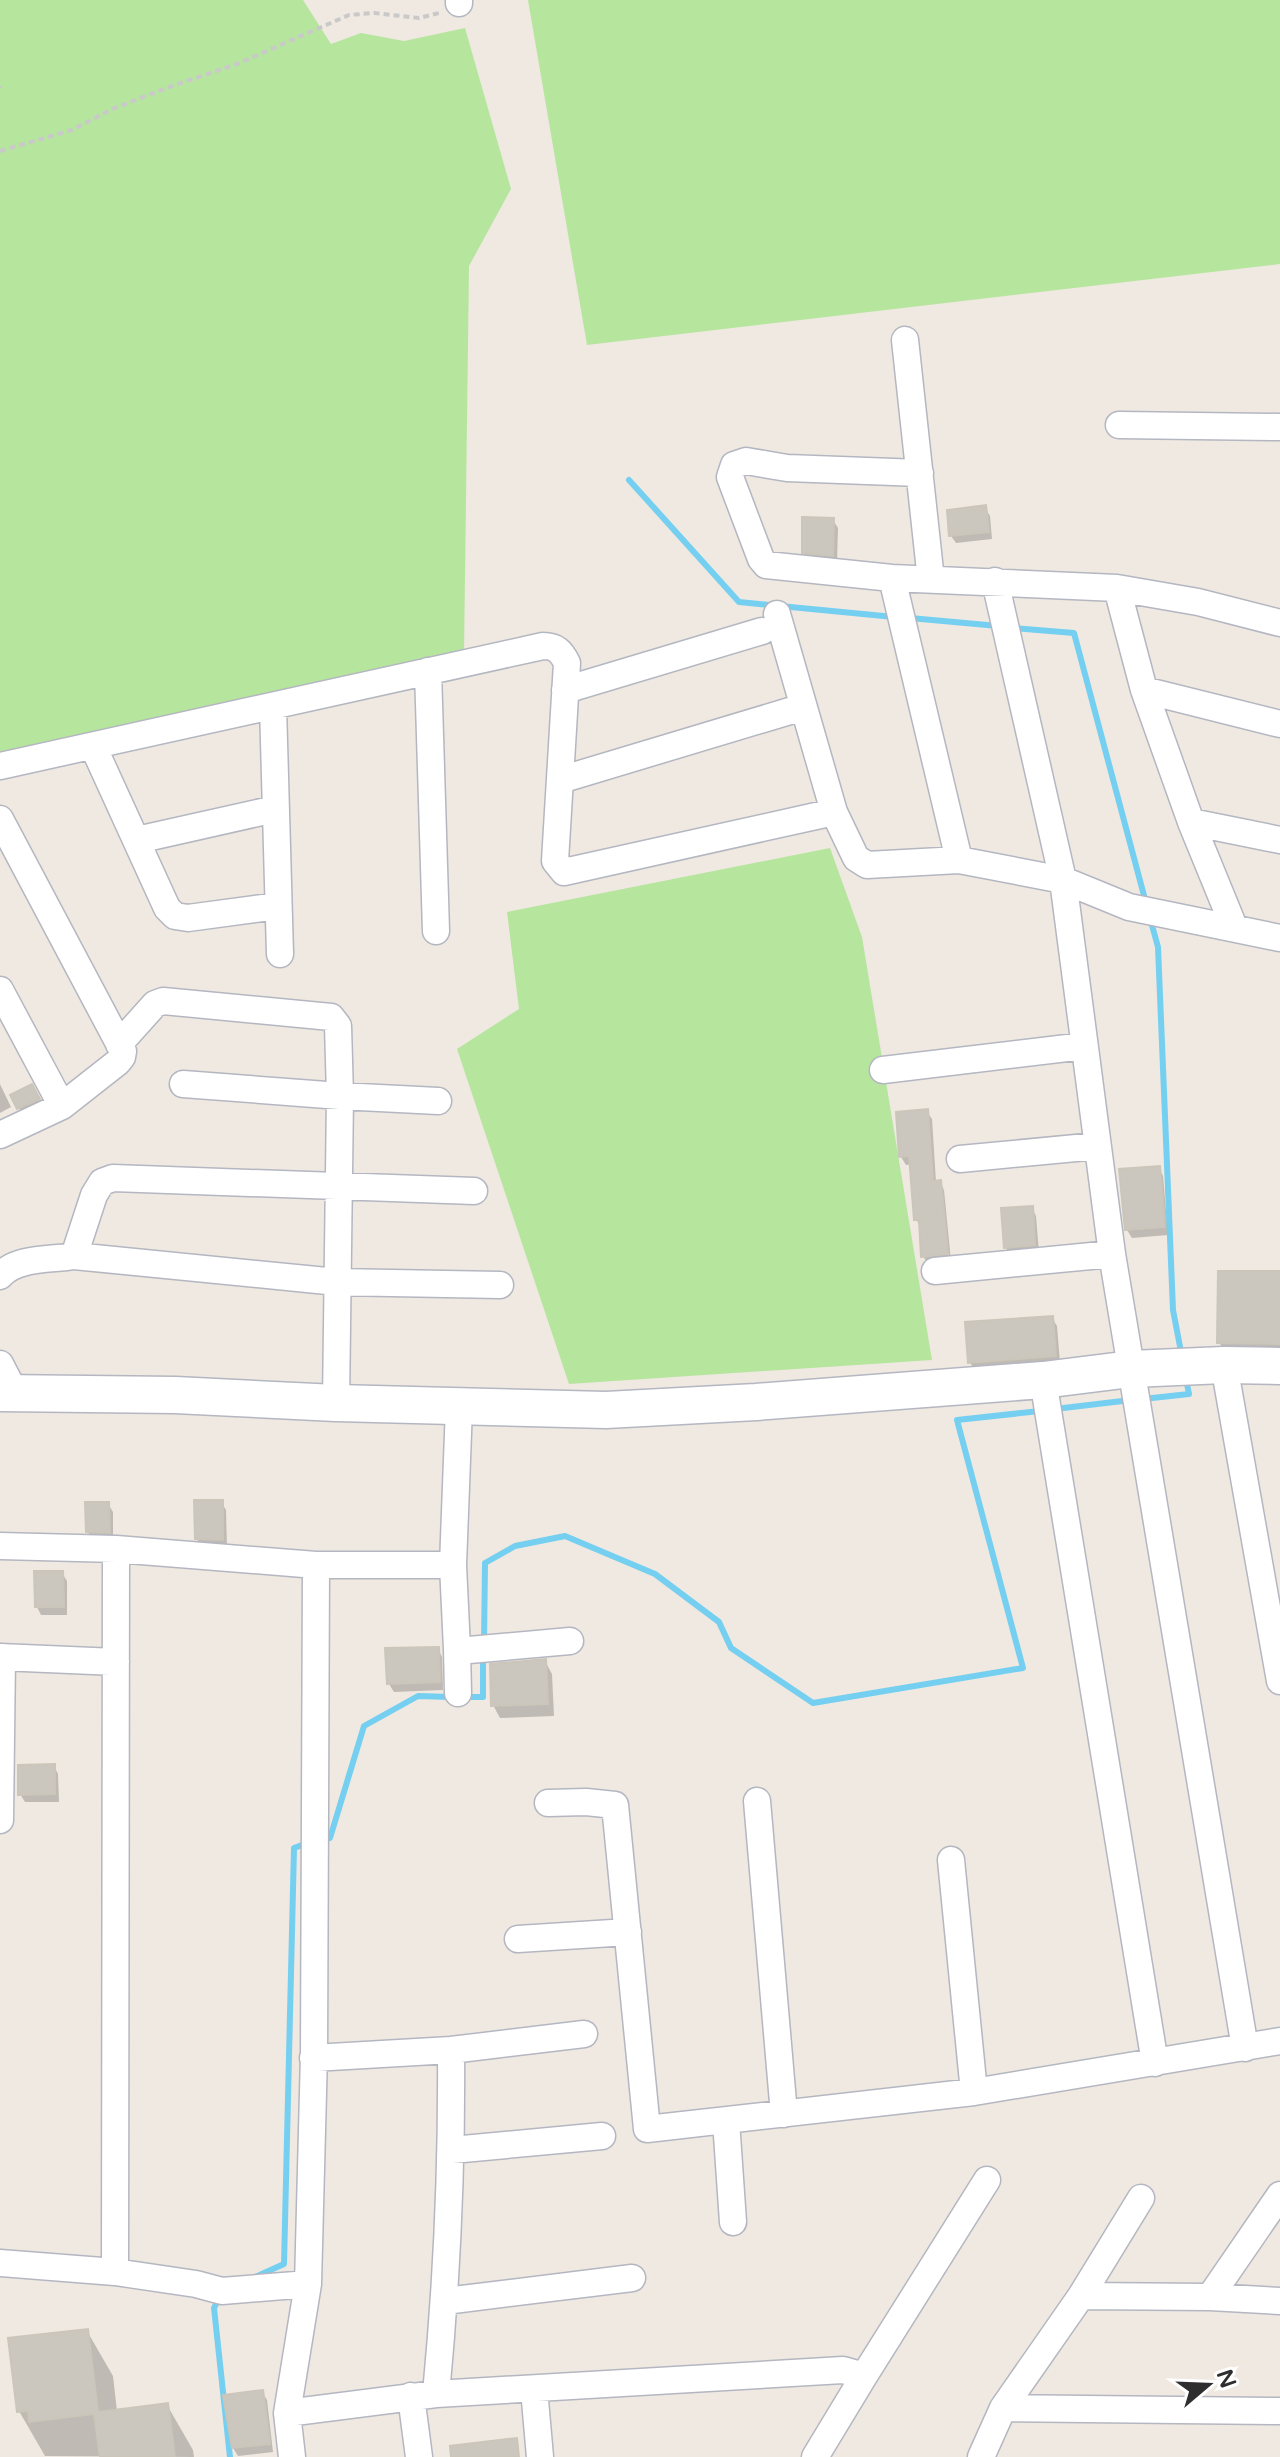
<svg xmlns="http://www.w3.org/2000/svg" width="1280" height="2457" font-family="'Varela Round',sans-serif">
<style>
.green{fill:#b6e59e}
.shadow{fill:#0003}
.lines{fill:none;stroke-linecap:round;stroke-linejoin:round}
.stream{stroke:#75cff0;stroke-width:6}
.building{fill:#cbc7bf;stroke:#cbc5ba;stroke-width:2}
.minor-casing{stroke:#b4b7c1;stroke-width:29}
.secondary-casing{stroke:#b4b7c1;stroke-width:39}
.path{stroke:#c9c9c9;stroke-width:4;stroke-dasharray:6 4;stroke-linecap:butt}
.minor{stroke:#fff;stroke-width:26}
.secondary{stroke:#fff;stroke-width:36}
</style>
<rect width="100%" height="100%" fill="#efe9e1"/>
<!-- green -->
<path class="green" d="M0,0H303L331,44L361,33L404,41L465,28L511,189L469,266L464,653L0,757Z
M528,0H1280V264L587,345Z
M830,848L862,937L932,1360L569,1384L457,1049L519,1009L507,912Z"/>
<!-- shadow -->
<path class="shadow" d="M985,508L990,516L992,539L956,543L951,536Z
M833,520L838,528L837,563L808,560L804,552Z
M0,1084L11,1107L0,1113Z
M32,1087L43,1107L23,1116L13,1096Z
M927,1112L932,1119L936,1182H940L944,1190L951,1261L928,1264L923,1256L921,1228L916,1219L912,1164L906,1165L901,1157Z
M1159,1168L1163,1176L1168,1235L1132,1238L1127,1230Z
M1032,1208L1036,1216L1039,1253L1011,1256L1006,1248Z
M1280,1273V1360L1229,1359L1219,1342Z
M1052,1318L1057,1326L1060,1363L974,1370L970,1362Z
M221,1502L226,1510L227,1548L201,1547L197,1539Z
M108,1504L113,1512V1540H92L88,1532Z
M62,1573L67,1581V1615H41L37,1607Z
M438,1649L442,1657L443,1690L394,1692L389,1684Z
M545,1661L552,1674L554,1716L500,1718L493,1705Z
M54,1766L58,1774L59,1802H25L20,1794Z
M87,2331L113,2376L117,2411L167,2405L193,2450L194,2457L45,2456L19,2411Z
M262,2392L267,2400L273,2452L238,2456L233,2448Z"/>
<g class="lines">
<!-- stream -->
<path class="stream" d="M629,480L739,602L894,617
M910,618L998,626
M1013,628L1074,633L1146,903
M1150,918L1158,947L1173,1310L1182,1357
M1143,1399L1189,1394L1186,1379
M1055,1409L1131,1400
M484,1642L485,1563L515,1546L565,1536L655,1574L719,1622L731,1648L813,1703L1023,1668L957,1420L1040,1411
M462,1697H483V1657
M320,1839L330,1838L364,1726L418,1696L451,1697
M255,2277L284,2264L294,1848L310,1842
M219,2298L214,2308L230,2457"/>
</g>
<!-- building -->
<path class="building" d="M986,505L989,532L949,536L947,510Z
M802,517L834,518L833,556L802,553Z
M32,1084L40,1099L17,1109L10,1095Z
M928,1109L933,1181L941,1180L948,1254L921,1257L919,1220H914L909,1156L899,1157L896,1112Z
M1160,1166L1165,1227L1125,1230L1119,1169Z
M1033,1206L1035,1245L1004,1248L1001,1208Z
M1218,1271H1280V1344L1217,1343Z
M1053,1316L1056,1356L968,1363L965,1322Z
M194,1500H223V1540L195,1539Z
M85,1502H109L110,1533L86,1532Z
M34,1571H63L64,1607H35Z
M439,1647L440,1682L387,1684L385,1648Z
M546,1659L548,1704L491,1706L490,1664Z
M55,1764V1794L18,1795V1765Z
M88,2329L98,2412L168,2403L175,2457H100L94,2414L29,2422L28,2411L17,2412L8,2338Z
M263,2390L270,2444L232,2448L223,2395Z
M517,2438L519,2457H451L450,2446Z"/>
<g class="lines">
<!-- minor casing -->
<g class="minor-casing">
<path id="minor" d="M459,0V3
M905,340L931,580
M1119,425L1280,427
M920,473L787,468L746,461L734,465L730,477L761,559L766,565L892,578L1117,588L1144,690L1191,822L1234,927
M892,578L959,860
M995,581L1063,880L1112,1254L1245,2048
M1117,588L1198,602L1280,623
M777,614L834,812
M428,671L436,931
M565,690L762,631
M1144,690L1280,724
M273,706L280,954
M93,746L167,908L175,916L188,918L278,906
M0,766L543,646C556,646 561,651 567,663L555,861L564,872L834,812L856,858L867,865L959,860L1063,880L1129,907L1280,938
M560,780L803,707
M0,819L123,1051L122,1057L118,1062L62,1106L0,1135
M1191,822L1280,840
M137,840L275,809
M0,990L62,1106
M119,1044L155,1004L163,1001L331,1017L338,1026L340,1096L336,1403
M883,1070L1084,1046
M183,1084L340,1096L438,1101
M960,1159L1097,1146
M74,1256L337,1282L500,1285
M935,1271L1112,1254
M0,1276C16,1257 51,1260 74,1256L94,1195L102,1182L113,1178L474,1191
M0,1364L14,1391
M1224,1365L1280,1681
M1043,1380L1155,2063
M0,1546L116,1549L316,1565H453L459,1407
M453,1565L457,1649L469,1650L570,1641
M457,1649L458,1693
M0,1657L116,1662
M757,1801L784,2114
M548,1803L586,1802L615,1805L647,2129L974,2092
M0,1820L2,1657
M951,1860L974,2092L1280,2041
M518,1939L628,1932
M313,2058L451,2050L584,2034
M726,2121L733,2222
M452,2150L602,2136
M0,2263L115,2272L196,2284L222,2291L308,2284L314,2054L316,1565
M115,2272L116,1549
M1081,2296L1210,2297L1280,2301
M1210,2297L1280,2195
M445,2301L632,2278
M864,2376L987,2180
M534,2389L540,2457
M436,2394C447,2279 452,2165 451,2050
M411,2396L419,2457
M1003,2408L1280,2411
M287,2413L436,2394L843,2370L864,2376L815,2457
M292,2457L287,2413L308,2284
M981,2457L1003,2408L1081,2296L1141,2198"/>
</g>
<!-- secondary casing -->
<g class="secondary-casing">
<path id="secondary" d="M0,1393L175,1395L336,1403L606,1410L756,1402L1043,1380L1131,1369L1224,1365L1280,1366"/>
</g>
<!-- path -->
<path class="path" d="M0,86V88
M0,151L72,130L112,109L172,86L237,64L349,15L374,13L419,18L439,13"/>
<!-- minor -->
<use href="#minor" class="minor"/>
<!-- secondary -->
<use href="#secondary" class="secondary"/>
</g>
<!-- north arrow -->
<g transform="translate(1208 2385) rotate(71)" stroke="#ffffff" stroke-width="6" paint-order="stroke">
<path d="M0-6L14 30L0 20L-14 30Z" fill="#2e2e2e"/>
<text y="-12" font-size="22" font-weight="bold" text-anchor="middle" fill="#2e2e2e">N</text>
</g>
</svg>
